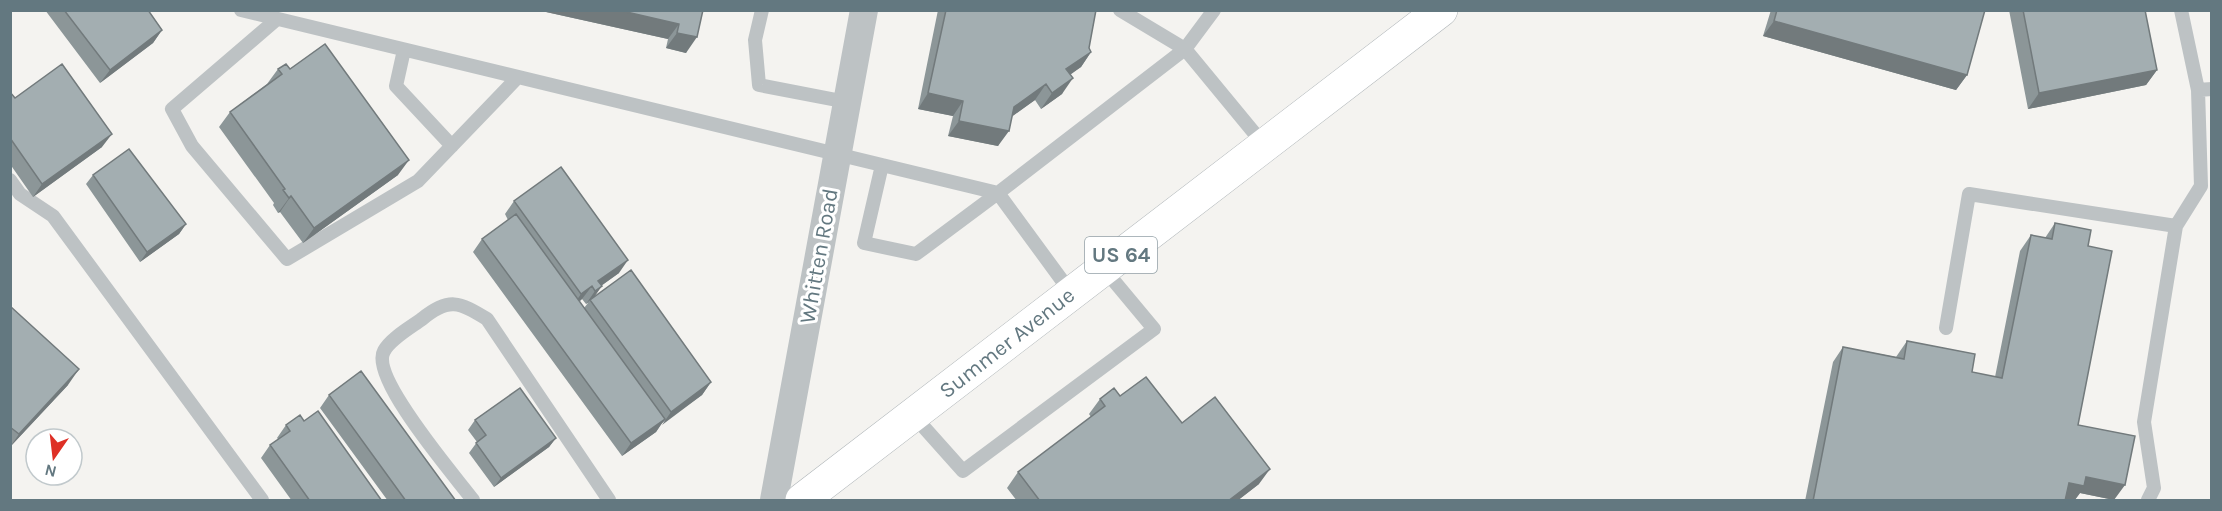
<svg xmlns="http://www.w3.org/2000/svg" width="2222" height="511" font-family="Karla,sans-serif">
<style>
.lines{fill:none;stroke-linecap:round;stroke-linejoin:round}
.primary-casing{stroke:#aeb4b7;stroke-width:34}
.lane{stroke:#bdc2c4;stroke-width:14}
.street{stroke:#bdc2c4;stroke-width:28}
.primary{stroke:#fff;stroke-width:33}
.wall{fill:#8c9698;fill-rule:evenodd}
.shaded-wall{fill:#727a7c}
.building{fill:#a3aeb1;stroke:#727a7c;stroke-width:1.5}
.labels{text-anchor:middle;dominant-baseline:central;stroke-width:6;stroke-linejoin:round;paint-order:stroke}
.shield{fill:#fff;stroke:#92a0a6;stroke-width:1.5}
.shield-label{font-size:21px;font-weight:bold;fill:#637880}
.street-label{font-size:22px;fill:#637880;stroke:#fff}
</style>
<rect width="100%" height="100%" fill="#f4f3f0"/>
<g class="lines">
<!-- primary casing -->
<g class="primary-casing">
<path id="primary" d="M802,500L1441,10"/>
</g>
<!-- lane -->
<path class="lane" d="M241,10L882,165
M762,10L755,40L759,85L847,102
M1120,10L1185,49L1214,10
M2181,10L2198,90L2212,89
M277,19L172,109L192,146L287,259L418,181L517,78
M404,50L396,86L452,146
M882,165L998,193L916,254L864,243Z
M10,180L20,194L53,216L262,500
M1072,294L998,193L1185,49L1265,146
M1946,328L1969,194L2176,226
M913,415L963,471L1154,329L1104,269
M473,500C455,476 369,377 384,351C390,339 411,327 422,319C449,297 459,302 487,319L609,500
M2148,500L2154,488L2144,422L2176,226L2201,186L2198,90"/>
<!-- street -->
<path class="street" d="M774,500L864,10"/>
<!-- primary -->
<use href="#primary" class="primary"/>
</g>
<!-- wall -->
<path class="wall" d="M45,10H148L162,30L153,43L100,83Z
M537,10H703L686,53L666,48L668,39Z
M938,10H1096L1089,48L1091,52L1081,67L1070,74L1062,94L1041,109L1035,100L1012,116L998,146L948,136L953,116L918,109Z
M1771,10H1985L1967,75L1956,90L1763,36Z
M2009,10H2145L2157,70L2146,85L2028,109Z
M278,69H290L398,175L303,243L280,212L278,213L273,205L274,203L219,127L230,112L267,84Z
M10,92L15,98L102,147L33,197L10,164Z
M93,175L186,224L179,234L140,262L86,184Z
M514,201L619,273L601,286L594,297L711,382L702,395L661,424L656,432L622,456L473,252L482,239L508,220L505,214ZM582,299L586,304L588,303L584,308L579,302Z
M2055,223L2088,246L2078,425L2114,500L2080,493L2074,501H1805L1833,362L1843,347L1896,357L1907,341L1972,372L1995,377L2020,251L2031,235L2045,238Z
M10,306L68,385L10,447Z
M329,395L456,501H388L320,408Z
M1120,396L1182,423L1259,484L1237,501H1017L1007,488L1018,472L1091,417L1089,414L1100,399Z
M475,420L556,438L549,447L494,487L469,453L477,442L468,430Z
M304,421L382,501H292L261,458L270,445L278,439L277,438L286,425Z"/>
<!-- shaded-wall -->
<path class="shaded-wall" d="M537,10H618L679,24L668,39Z
M1774,21L1967,75L1956,90L1763,36Z
M162,30L153,43L100,83L110,70Z
M677,33L697,37L686,53L666,48Z
M1091,52L1081,67L1056,85L1066,69Z
M2157,70L2146,85L2028,109L2039,93Z
M1073,78L1062,94L1041,109L1052,93Z
M1046,84L1035,100L1003,123L1014,107Z
M928,93L963,101L953,116L918,109Z
M959,121L1009,131L998,146L948,136Z
M112,134L102,147L33,197L42,184Z
M409,160L398,175L303,243L314,228Z
M291,196L280,212L278,213L289,198Z
M186,224L179,234L140,262L147,252Z
M628,260L619,273L595,290L598,281Z
M592,286L582,299L572,307L581,294Z
M602,286L592,300H590L586,304L595,291Z
M79,369L68,385L10,447L19,434Z
M711,382L702,395L662,425L671,412Z
M665,419L656,432L622,456L631,443Z
M556,438L549,447L494,487L501,478Z
M1270,469L1259,484L1237,501H1228Z
M2086,477L2125,485L2114,500L2080,493L2074,501H2068L2058,498L2069,483Z"/>
<!-- building -->
<path class="building" d="M64,10H148L162,30L110,70Z
M618,10H703L697,37L677,33L679,24Z
M946,10H1096L1089,48L1091,52L1066,69L1073,78L1052,93L1046,84L1014,107L1009,131L959,121L963,101L928,93Z
M1777,10H1985L1967,75L1774,21Z
M2023,10H2145L2157,70L2039,93Z
M325,44L409,160L314,228L291,196L289,198L283,190L285,189L230,112L282,74L278,69L286,64L290,69Z
M62,64L112,134L42,184L10,138V92L15,98Z
M129,149L186,224L147,252L93,175Z
M561,167L628,260L598,281L602,286L595,291L592,286L581,294L514,201Z
M516,214L665,419L631,443L482,239Z
M2055,223L2091,230L2088,246L2112,251L2078,425L2135,436L2125,485L2086,477L2084,486L2069,483L2065,501H1813L1843,347L1904,359L1907,341L1975,354L1972,372L2002,378L2031,235L2052,239Z
M631,270L711,382L671,412L590,300Z
M10,306L79,369L19,434L10,427Z
M361,371L456,501H406L329,395Z
M1146,377L1182,423L1215,397L1270,469L1228,501H1040L1018,472L1105,406L1100,399L1114,388L1120,396Z
M520,388L556,438L501,478L476,443L486,435L475,420Z
M318,411L382,501H310L270,445L290,431L286,425L300,415L304,421Z"/>
<g class="labels">
<!-- shield labels -->
<rect class="shield" x="1085" y="237" width="72" height="36" rx="4.5"/>
<g class="shield-label">
<text x="1121" y="255">US 64</text>
</g>
<!-- street labels -->
<g class="street-label">
<text transform="translate(819 256) rotate(-80)">Whitten Road</text>
<text transform="translate(1007 343) rotate(-38)">Summer Avenue</text>
</g>
</g>
<!-- border -->
<rect width="2222" height="511" fill="none" stroke="#637880" stroke-width="24"/>
<!-- north arrow -->
<g transform="translate(54 457) rotate(194)"><circle r="28" fill="#ffffff" stroke="#c1c9cc" stroke-width="1.5"/>
<path d="M0-4.5L10 22L0 15L-10 22Z" fill="#de3026"/>
<text y="-9" font-size="16" font-weight="bold" text-anchor="middle" fill="#637880">N</text>
</g>
</svg>
